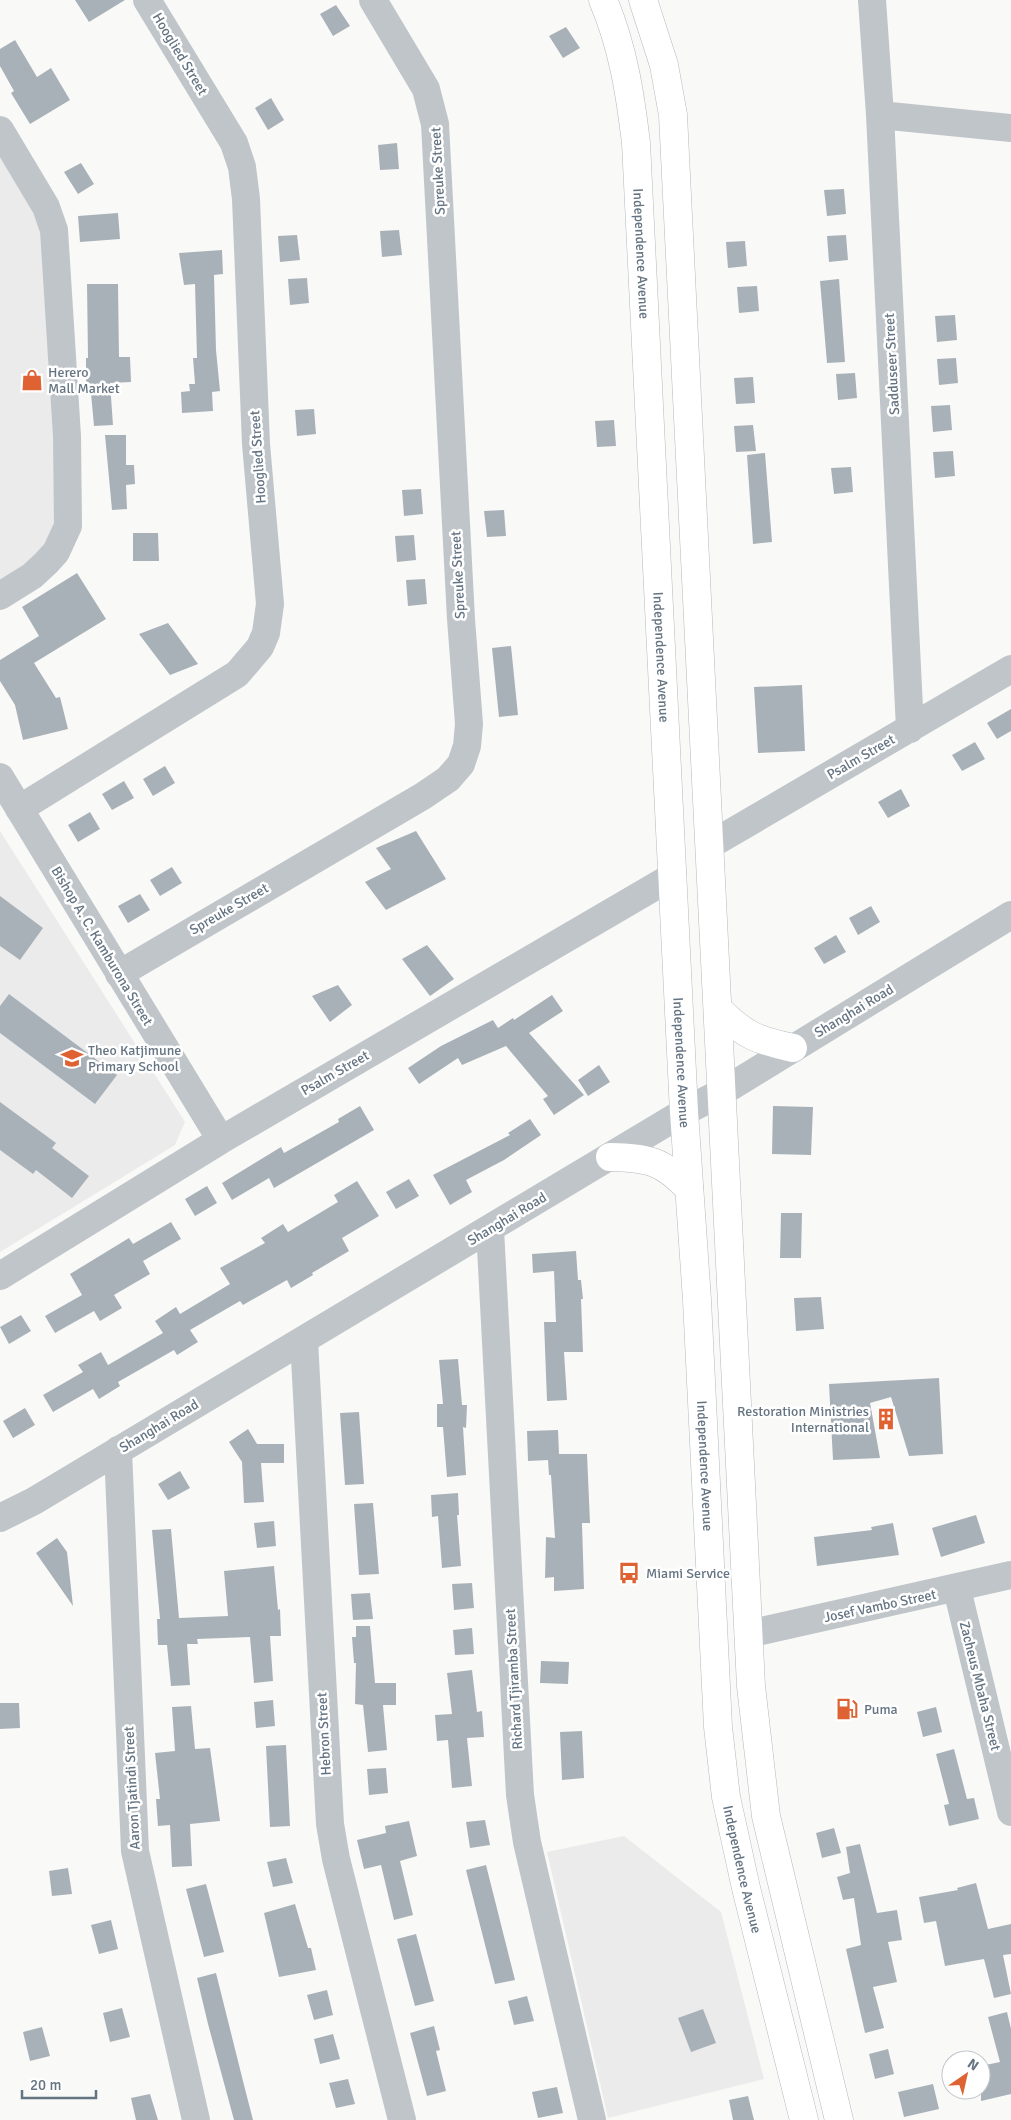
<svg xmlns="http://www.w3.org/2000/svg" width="1011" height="2120" font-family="Signika,sans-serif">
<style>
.built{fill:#eaebea}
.building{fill:#a9b1b8}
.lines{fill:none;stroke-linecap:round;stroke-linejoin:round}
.major-casing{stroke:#b4b9bd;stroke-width:29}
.minor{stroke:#c0c5c9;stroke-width:28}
.major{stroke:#fff;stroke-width:28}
.labels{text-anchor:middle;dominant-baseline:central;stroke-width:5;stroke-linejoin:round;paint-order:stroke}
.street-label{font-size:14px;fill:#657482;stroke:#fff}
.poi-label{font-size:14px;fill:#657482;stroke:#fff;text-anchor:start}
</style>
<rect width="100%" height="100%" fill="#f9faf7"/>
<!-- built -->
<path class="built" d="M0,130L46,207L68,526L0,595Z
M0,831L185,1122L175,1145L0,1252Z
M624,1836L721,1912L764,2079L608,2118L547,1852Z"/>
<!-- building -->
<path class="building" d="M75,0H125L89,22Z
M336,5L350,26L333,36L320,14Z
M566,27L580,48L563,58L549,36Z
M15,40L37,77L51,68L70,100L30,124L11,93L14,91L0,66V49Z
M271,98L284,120L268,130L255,108Z
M397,143L399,169L380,170L378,145Z
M81,163L94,184L78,194L64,172Z
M844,189L846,214L827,216L824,190Z
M118,213L120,239L80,242L78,216Z
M399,230L402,255L382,257L380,231Z
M297,235L300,260L280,262L278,236Z
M846,235L848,260L829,262L827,236Z
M745,241L747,266L728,268L726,242Z
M222,250L223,274L214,275L216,350L220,391L212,392L213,411L182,413L181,392L190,391L189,384H195L193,358H197L195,284L184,285L179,253Z
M307,278L309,303L290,305L288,279Z
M839,279L845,362L827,363L820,281Z
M87,284H118L119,357H130L131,382L110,383L113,425L94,426L90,383H86V358H88Z
M757,286L759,311L739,313L737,287Z
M955,315L957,340L937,342L935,316Z
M956,358L958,383L939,385L937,359Z
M855,373L857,398L838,400L836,374Z
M753,377L755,403L736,404L734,378Z
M950,405L952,430L933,432L931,406Z
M314,409L316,434L297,436L295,410Z
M614,420L616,446L597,447L595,421Z
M753,425L756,451L736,452L734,426Z
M105,435H126V465H134L135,484L126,485L127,509L112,510Z
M953,451L955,476L935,478L933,452Z
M765,453L772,542L753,544L747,455Z
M851,467L853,492L834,494L831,468Z
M421,489L423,514L404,516L402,490Z
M504,510L506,536L487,537L484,511Z
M133,533H158L159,561H133Z
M414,535L416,560L397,562L395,536Z
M77,573L106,619L34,663L56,698L60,697L68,729L23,740L15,705L0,681V660L39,636L22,607Z
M425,579L427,604L408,606L406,580Z
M168,623L198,664L170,675L139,634Z
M511,646L518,715L499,717L492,648Z
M802,685L805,751L758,753L754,687Z
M1011,709V731L997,739L987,723Z
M975,742L985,759L962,771L952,755Z
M165,766L175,783L153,796L143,779Z
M124,781L134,798L112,810L102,794Z
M901,789L910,806L888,818L878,802Z
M90,812L100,829L78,842L68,825Z
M416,831L446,879L386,910L365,882L391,869L376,848Z
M172,867L182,883L160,896L150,880Z
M140,894L150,910L128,923L118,906Z
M0,896L43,928L20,960L0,946Z
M871,906L880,922L858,935L849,918Z
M836,935L846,952L824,964L814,948Z
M427,945L454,979L430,996L402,959Z
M338,985L352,1005L330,1022L312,996Z
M9,994L117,1075L95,1104L0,1033V1006Z
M552,995L563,1011L529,1033L584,1095L554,1115L543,1099L548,1096L506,1046L462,1065L458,1058L419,1084L408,1068L441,1046L493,1020L498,1028L513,1018L514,1020Z
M599,1065L610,1082L588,1096L578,1080Z
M0,1102L56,1143L52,1148L89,1176L72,1198L36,1170L33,1174L0,1150Z
M360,1106L374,1130L274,1188L269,1178L232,1200L222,1183L281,1147L284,1153L339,1122L338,1119Z
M773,1106L813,1107L811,1155L772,1154Z
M530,1119L541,1135L504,1160L466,1180L472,1192L450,1205L433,1175L510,1135L508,1133Z
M409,1179L419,1196L396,1209L386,1192Z
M357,1181L379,1216L342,1238L349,1251L312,1273L313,1275L291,1288L287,1280L243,1305L240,1301L190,1330L198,1342L177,1355L174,1350L118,1382L120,1386L99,1399L93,1389L53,1412L43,1395L83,1372L78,1365L101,1352L108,1365L163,1333L155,1321L176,1307L180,1314L230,1284L220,1268L265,1243L261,1238L283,1224L288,1232L338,1202L334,1195Z
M207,1186L217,1203L195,1216L185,1199Z
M781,1213H802L801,1258H780Z
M171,1222L181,1239L143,1261L150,1274L114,1295L122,1308L100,1321L94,1311L55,1333L45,1316L82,1295L70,1274L129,1238L133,1244Z
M576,1251L578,1280H581L583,1299H581L583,1352H564L567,1400L547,1401L544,1322H556L554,1271L533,1273L532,1254Z
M821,1297L824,1329L796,1331L794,1298Z
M21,1315L31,1331L9,1344L0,1327Z
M458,1359L462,1405H467L466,1428L463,1427L466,1475L447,1477L443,1427H437V1404H443L439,1360Z
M939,1378L943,1454L909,1456L891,1397L870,1403L880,1458L833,1460L829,1384Z
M25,1408L35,1425L13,1438L3,1421Z
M359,1412L364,1484L345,1485L340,1413Z
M248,1429L257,1444H284V1463H261L264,1502L244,1503L242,1462L229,1442Z
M558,1430L559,1454H587L590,1523H582L584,1589L554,1591V1577L545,1578L546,1537L555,1538L551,1475H549L548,1460L528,1461L527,1431Z
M180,1471L190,1488L168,1500L158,1484Z
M458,1493L459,1515H457L461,1566L442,1568L438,1516L432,1517L431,1495Z
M373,1503L379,1574L359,1575L354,1504Z
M976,1515L985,1543L941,1557L932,1528Z
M274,1521L276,1546L257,1548L254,1523Z
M893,1523L899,1555L817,1566L814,1537L872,1530L871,1527Z
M171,1529L179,1618L228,1616L224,1571L274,1566L278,1610L280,1609L281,1636H270L273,1681L254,1683L250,1637L197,1639L198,1644H187L190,1685L171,1686L167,1645H158L157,1619H160L152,1530Z
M57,1538L67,1552L73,1606L36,1553Z
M472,1583L474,1608L454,1610L452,1584Z
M370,1593L373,1619L353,1620L351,1594Z
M356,1626H370L375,1683H396V1705H383L387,1750L368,1752L363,1705L355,1704L356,1663H354L352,1637H356Z
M472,1628L474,1654L455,1655L453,1630Z
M541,1661L569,1662L568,1684L540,1683Z
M472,1670L477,1712L482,1711L484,1737L467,1738L472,1786L452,1788L448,1740L437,1741L435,1715L452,1714L447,1673Z
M273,1700L275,1726L256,1728L254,1702Z
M0,1703H19L20,1728L0,1729Z
M191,1706L195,1749L210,1748L220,1821L190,1824L192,1866L172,1867L170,1825L158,1826L156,1799H160L155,1753L175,1751L172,1707Z
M936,1707L942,1732L923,1737L917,1712Z
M582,1731L584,1778L562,1780L560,1732Z
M286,1745L290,1826L270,1827L266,1746Z
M954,1749L967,1799L974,1798L979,1819L949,1826L944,1805L949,1804L936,1754Z
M386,1768L388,1793L369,1795L367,1769Z
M485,1820L490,1845L470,1848L466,1822Z
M409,1821L417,1856L400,1861L413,1915L394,1920L381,1865L364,1869L357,1840L386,1833L385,1826Z
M834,1828L841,1853L822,1858L816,1833Z
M860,1844L877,1913L897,1910L902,1940L888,1942L897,1982L873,1987L884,2028L865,2033L846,1949L861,1945L854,1898L843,1900L837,1877L850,1873L846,1847Z
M286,1858L293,1883L273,1887L267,1862Z
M486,1865L515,1980L495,1984L466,1870Z
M68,1868L72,1894L52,1896L49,1871Z
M976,1883L988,1929L1011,1924V1954L1003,1955L1011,1994L994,1998L984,1959L945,1966L936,1921L924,1923L919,1897L958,1890L957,1888Z
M206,1884L224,1952L204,1957L186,1889Z
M295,1904L308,1948H311L316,1970L279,1977L264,1913Z
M111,1920L118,1949L99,1954L91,1925Z
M416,1934L434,2001L415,2006L397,1939Z
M216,1973L245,2089L253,2120H234L208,2024L197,1978Z
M327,1990L333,2015L314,2020L307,1995Z
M527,1996L534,2021L514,2025L508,2001Z
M122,2008L130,2037L110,2042L103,2013Z
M703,2009L716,2043L691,2052L678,2018Z
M1007,2012L1011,2029V2094L981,2101V2066L1000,2062L988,2017Z
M434,2026L440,2050L436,2051L446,2091L427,2096L410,2033Z
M42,2027L50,2056L30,2061L23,2032Z
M333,2034L340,2059L320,2064L314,2039Z
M888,2049L894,2074L875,2079L869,2054Z
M348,2079L355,2104L336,2108L329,2083Z
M933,2084L939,2109L904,2117L898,2092Z
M557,2087L563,2113L538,2118L532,2092Z
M150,2094L158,2120H136L131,2098Z
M748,2096L754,2120H733L729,2100Z"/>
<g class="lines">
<!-- major casing -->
<g class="major-casing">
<g id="major">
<path id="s1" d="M603,0C623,47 630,93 636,143L684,1112L697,1300L718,1727L726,1797L746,1888L804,2120"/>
<path d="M643,0L664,65L673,115L751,1686L766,1816L839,2120"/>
<path d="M718,1009C745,1036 757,1040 793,1048"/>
<path d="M610,1157C647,1158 663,1160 689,1189"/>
</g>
</g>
<!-- minor -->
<path class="minor" d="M872,0L880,115L910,729
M880,115L1011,128
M0,130L46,207L54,230L67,436L68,526L56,552L46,563L32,576L0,596
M0,777L221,1140
M19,809L237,674L260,647L266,633L270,604L256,444L246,199L242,167L234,143L147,0
M710,845L1011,669
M119,974L423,796L448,779L461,764L467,746L469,724L461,619L435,124L426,89L373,0
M490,1229L520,1795L527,1842L592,2120
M0,1276L221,1140L673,876
M304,1340L330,1824L336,1859L402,2120
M118,1450L135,1851L196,2120
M0,1518L34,1501L684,1112L722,1092L1011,915
M957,1589L1011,1812
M748,1634L1011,1575"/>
<!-- major -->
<use href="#major" class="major"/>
</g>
<!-- icons -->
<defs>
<g id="shop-bare" transform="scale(1.725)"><path d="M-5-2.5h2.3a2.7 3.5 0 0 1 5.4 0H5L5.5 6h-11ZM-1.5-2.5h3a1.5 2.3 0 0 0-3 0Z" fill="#df6232" stroke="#fff" stroke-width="2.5" paint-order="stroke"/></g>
<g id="school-bare" transform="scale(1.725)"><path d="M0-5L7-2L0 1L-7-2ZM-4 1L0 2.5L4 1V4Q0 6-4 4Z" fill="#df6232" stroke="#fff" stroke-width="2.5" paint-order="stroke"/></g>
<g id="building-bare" transform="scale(1.725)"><path d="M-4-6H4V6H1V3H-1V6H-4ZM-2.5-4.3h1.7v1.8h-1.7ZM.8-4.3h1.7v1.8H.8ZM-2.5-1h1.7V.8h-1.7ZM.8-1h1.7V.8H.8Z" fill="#df6232" stroke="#fff" stroke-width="2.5" paint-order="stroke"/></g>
<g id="bus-bare" transform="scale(1.725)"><path d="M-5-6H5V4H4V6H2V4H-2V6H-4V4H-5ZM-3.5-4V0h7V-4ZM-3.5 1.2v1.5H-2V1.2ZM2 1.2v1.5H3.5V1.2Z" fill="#df6232" stroke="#fff" stroke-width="2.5" paint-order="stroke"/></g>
<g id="fuel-bare" transform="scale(1.725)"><path d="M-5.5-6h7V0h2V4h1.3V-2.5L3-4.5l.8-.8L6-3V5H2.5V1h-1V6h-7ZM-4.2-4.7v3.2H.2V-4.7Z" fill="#df6232" stroke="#fff" stroke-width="2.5" paint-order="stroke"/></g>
</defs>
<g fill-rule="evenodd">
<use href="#shop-bare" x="32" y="380"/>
<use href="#school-bare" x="72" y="1058"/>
<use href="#building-bare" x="886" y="1419"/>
<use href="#bus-bare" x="629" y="1573"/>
<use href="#fuel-bare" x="847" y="1709"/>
</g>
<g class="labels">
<!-- street labels -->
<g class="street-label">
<text transform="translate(180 54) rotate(59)">Hooglied Street</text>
<text transform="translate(438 171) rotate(-93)">Spreuke Street</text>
<text stroke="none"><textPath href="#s1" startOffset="258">Independence Avenue</textPath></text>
<text transform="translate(892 364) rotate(-93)">Sadduseer Street</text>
<text transform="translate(258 457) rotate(-94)">Hooglied Street</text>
<text transform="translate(458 575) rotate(-93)">Spreuke Street</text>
<text stroke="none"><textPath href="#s1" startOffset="662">Independence Avenue</textPath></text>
<text transform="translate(861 757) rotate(-30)">Psalm Street</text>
<text transform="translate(229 909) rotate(-30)">Spreuke Street</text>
<text transform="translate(102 946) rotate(59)">Bishop A. C. Kamburona Street</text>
<text transform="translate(854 1011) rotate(-31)">Shanghai Road</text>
<text stroke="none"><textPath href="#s1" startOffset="1068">Independence Avenue</textPath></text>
<text transform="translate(335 1073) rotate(-30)">Psalm Street</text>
<text transform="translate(507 1219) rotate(-31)">Shanghai Road</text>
<text transform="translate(159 1426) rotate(-31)">Shanghai Road</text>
<text stroke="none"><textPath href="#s1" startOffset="1472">Independence Avenue</textPath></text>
<text transform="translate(880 1606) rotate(-12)">Josef Vambo Street</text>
<text transform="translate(514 1679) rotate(-93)">Richard Tjiramba Street</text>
<text transform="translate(980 1686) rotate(76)">Zacheus Mbaha Street</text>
<text transform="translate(324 1734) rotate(-93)">Hebron Street</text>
<text transform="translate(132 1788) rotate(-93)">Aaron Tjatindi Street</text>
<text stroke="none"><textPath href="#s1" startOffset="1878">Independence Avenue</textPath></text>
</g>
<!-- poi labels -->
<g class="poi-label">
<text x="48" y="372">Herero<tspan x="48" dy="16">Mall Market</tspan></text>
<text x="88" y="1050">Theo Katjimune<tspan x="88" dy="16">Primary School</tspan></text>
<text x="869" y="1411" text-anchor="end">Restoration Ministries<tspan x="869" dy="16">International</tspan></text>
<text x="646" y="1573">Miami Service</text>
<text x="864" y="1709">Puma</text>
</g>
</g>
<!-- north arrow -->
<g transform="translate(966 2075) rotate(34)"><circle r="24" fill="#ffffff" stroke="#c1c7cd"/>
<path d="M0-4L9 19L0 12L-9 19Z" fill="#df6232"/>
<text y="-8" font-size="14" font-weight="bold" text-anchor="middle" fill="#657482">N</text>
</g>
<!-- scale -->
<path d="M22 2090v8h74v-8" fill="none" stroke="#657482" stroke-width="2.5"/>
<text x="30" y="2090" font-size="15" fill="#657482" stroke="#ffffff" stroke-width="4" paint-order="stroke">20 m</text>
</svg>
